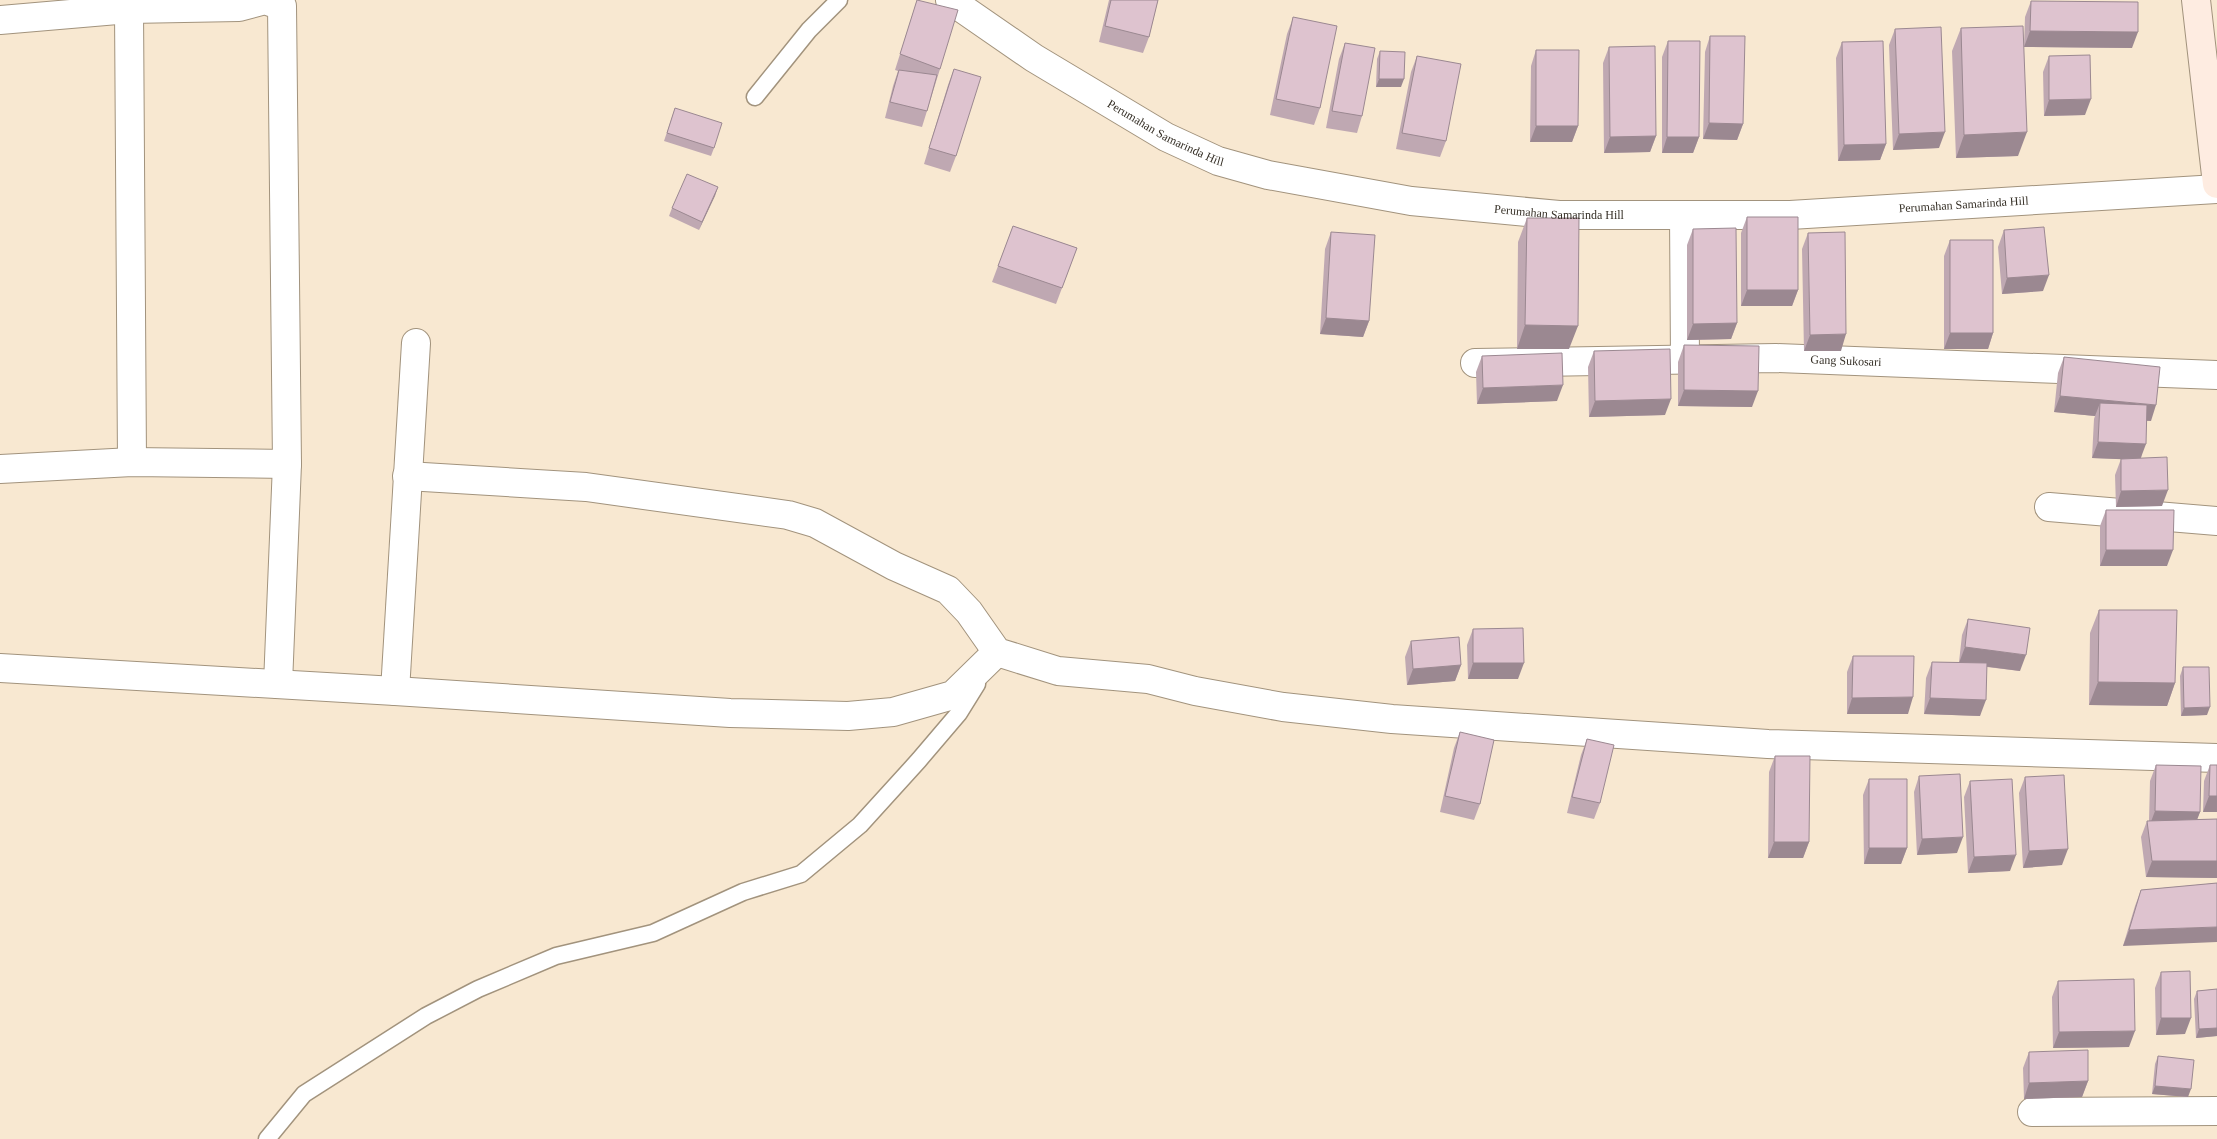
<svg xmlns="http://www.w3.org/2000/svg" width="2217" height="1139" font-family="'Times New Roman',serif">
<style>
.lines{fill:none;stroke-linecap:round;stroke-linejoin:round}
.service-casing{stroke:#a2937d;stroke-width:19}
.minor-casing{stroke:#a2937d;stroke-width:30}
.secondary-casing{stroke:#a2937d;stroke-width:30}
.service{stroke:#fff;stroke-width:16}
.minor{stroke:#fff;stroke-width:28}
.secondary{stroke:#feece1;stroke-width:28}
.wall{fill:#bfa8b2}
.shaded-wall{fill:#9b8891}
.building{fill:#dec3cf;stroke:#9b8891}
.labels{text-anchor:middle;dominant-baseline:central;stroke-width:5;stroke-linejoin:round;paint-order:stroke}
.street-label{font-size:12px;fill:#352f26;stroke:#fff}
</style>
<rect width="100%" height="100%" fill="#f8e8d1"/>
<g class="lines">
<!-- service casing -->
<g class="service-casing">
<path id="service" d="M755,97L809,30L839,0
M267,1139L304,1094L426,1016L478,989L556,956L653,933L743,892L801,874L860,825L919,760L959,713L977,684"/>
</g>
<!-- minor casing -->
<g class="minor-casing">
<g id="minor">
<path id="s1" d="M950,0L1034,58L1166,137L1218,161L1268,175L1411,201L1559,215H1790L2217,189"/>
<path d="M129,9L132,462"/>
<path d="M0,20L129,9L239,7L265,0L282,6L287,464L278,684"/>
<path d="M1684,215L1685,359"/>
<path id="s2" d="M1475,363L1776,358L2217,375"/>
<path d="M0,469L132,462L287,464"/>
<path d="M407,476L586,487L788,515L815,523L894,566L948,590L969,612L997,652L1058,671L1148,679L1195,691L1283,707L1392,719L1768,744L2217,758"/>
<path d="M2049,507L2217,521"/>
<path d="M0,668L395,691L730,713L848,716L893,712L953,695L997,652"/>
<path d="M395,691L416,343"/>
<path d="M2032,1112L2217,1111"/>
</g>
</g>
<!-- secondary casing -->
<g class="secondary-casing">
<path id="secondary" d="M2196,0L2217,184"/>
</g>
<!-- service -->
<use href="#service" class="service"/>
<!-- minor -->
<use href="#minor" class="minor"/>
<!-- secondary -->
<use href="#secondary" class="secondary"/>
</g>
<!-- wall -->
<path class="wall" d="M917,0L940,69L922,127L885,118L893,86L898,71L895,70Z
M1109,0H1158L1149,37L1143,53L1099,42Z
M2031,1L2132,48L2024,47L2025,17Z
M1293,18L1320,108L1314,125L1270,115L1287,34Z
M1961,28L2018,156L1956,158L1952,51Z
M1895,29L1939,148L1893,150L1889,45Z
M1710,36L1743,124L1737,140L1703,139L1705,52Z
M1668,41L1699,137L1693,153H1662V57Z
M1842,42L1886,144L1880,160L1838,161L1836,58Z
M1345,43L1362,116L1357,133L1326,128L1339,59Z
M1609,47L1656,136L1650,152L1604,153L1603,63Z
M1536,50L1578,126L1572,142H1530L1531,66Z
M1380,51L1401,87H1376L1377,59Z
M1417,56L1446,141L1440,157L1396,149L1411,72Z
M2049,56L2085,115L2044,116L2043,72Z
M954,69L956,156L950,172L924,164L948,85Z
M675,108L714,148L711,156L664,141Z
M718,187L699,230L669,216L672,208Z
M1747,217L1798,290L1792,306H1741V233Z
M1527,218L1569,349H1517L1518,242Z
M1013,226L1077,248L1056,304L992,282Z
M1693,229L1737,323L1731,339L1687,340V245Z
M2004,230L2043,291L2002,294L1998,247Z
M1331,232L1369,321L1363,337L1320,334L1325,249Z
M1808,233L1841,351H1804L1802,249Z
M1950,240L1993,333L1988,349H1944V256Z
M1684,345L1752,407L1678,406V362Z
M1594,351L1665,415L1589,417L1588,367Z
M1482,356L1557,401L1477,404L1476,372Z
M2064,357L2151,421H2147L2141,458L2162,506L2116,507L2115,475L2121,459L2092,458L2094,419L2095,416L2054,412L2058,373Z
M2106,510L2167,566H2100V526Z
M2099,610L2175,683L2167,706L2089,705L2090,633Z
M1968,619L2020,671L1987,667L1980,716L1924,714L1926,678L1932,662H1959L1962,635Z
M1473,629L1518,679H1468L1467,645Z
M1411,641L1461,665L1455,681L1407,685L1405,657Z
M1853,656L1908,714H1847V672Z
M2183,667L2207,715L2181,716L2180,676Z
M1460,732L1480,804L1474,820L1440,812L1454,748Z
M1587,739L1600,803L1594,819L1567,813L1581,755Z
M1775,756L1809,842L1803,858H1768L1769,772Z
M2156,765L2200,812L2197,819H2217V878L2146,877L2141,837L2147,821H2149L2150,781Z
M2210,765H2217V812H2203L2204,781Z
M1919,776L1957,853L1917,855L1914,792Z
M2025,777L2062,865L2023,868L2019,793Z
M1869,779L1907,848L1901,864H1864L1863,795Z
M1970,781L2010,871L1968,873L1964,797Z
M2217,883L2123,946L2135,906L2141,890Z
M2161,972L2185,1034L2156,1035L2155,988Z
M2058,981L2129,1047L2053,1048L2052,997Z
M2217,989V1036L2196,1038L2194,999L2197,991Z
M2029,1052L2088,1081L2082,1097L2024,1099L2023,1068Z
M2158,1056L2188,1097L2152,1094L2155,1064Z"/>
<!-- shaded-wall -->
<path class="shaded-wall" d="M2030,31L2138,32L2132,48L2024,47Z
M1379,79H1404L1401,87H1376Z
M2091,99L2085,115L2044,116L2049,100Z
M1709,123L1743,124L1737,140L1703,139Z
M1536,126H1578L1572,142H1530Z
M1945,132L1939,148L1893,150L1899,134Z
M2027,132L2018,156L1956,158L1964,135Z
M1656,136L1650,152L1604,153L1610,137Z
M1667,137H1699L1693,153H1662Z
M1886,144L1880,160L1838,161L1844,145Z
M718,187L715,196L699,230L702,222Z
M2049,275L2043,291L2002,294L2007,278Z
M1747,290H1798L1792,306H1741Z
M1326,318L1369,321L1363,337L1320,334Z
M1737,323L1731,339L1687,340L1693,324Z
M1525,325L1578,326L1569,349H1517Z
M1950,333H1993L1988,349H1944Z
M1846,334L1841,351H1804L1810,335Z
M1563,385L1557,401L1477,404L1483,388Z
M1684,390L1758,391L1752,407L1678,406Z
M2060,396L2156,405L2151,421L2099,416L2100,403L2095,416L2054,412Z
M1671,399L1665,415L1589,417L1595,401Z
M2098,442L2146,444L2140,460L2092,458Z
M2168,490L2162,506L2116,507L2121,491Z
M2106,550H2173L2167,566H2100Z
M1965,647L2026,655L2020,671L1959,663Z
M1473,663H1524L1518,679H1468Z
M1461,665L1455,681L1407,685L1413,669Z
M2098,682L2175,683L2167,706L2089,705Z
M1913,697L1908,714H1847L1852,698Z
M1930,698L1986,700L1980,716L1924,714Z
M2210,707L2207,715L2181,716L2184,708Z
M2209,796H2217V812H2203Z
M2155,811L2200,812L2194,828L2149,827Z
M1963,837L1957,853L1917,855L1922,839Z
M1774,842H1809L1803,858H1768Z
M1869,848H1907L1901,864H1864Z
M2068,849L2062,865L2023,868L2029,851Z
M2016,855L2010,871L1968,873L1974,857Z
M2152,861H2217V878L2146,877Z
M2217,927V942L2123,946L2129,930Z
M2161,1018H2191L2185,1034L2156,1035Z
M2217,1028V1036L2196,1038L2199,1029Z
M2135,1031L2129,1047L2053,1048L2059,1032Z
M2088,1081L2082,1097L2024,1099L2029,1083Z
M2155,1086L2191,1089L2188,1097L2152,1094Z"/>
<!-- building -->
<path class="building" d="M917,0L958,10L940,69L900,54Z
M1111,0H1158L1149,37L1105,26Z
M2031,1L2138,2V32L2030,31Z
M1293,17L1337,26L1320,108L1276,99Z
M2023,26L2027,132L1964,135L1961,28Z
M1941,27L1945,132L1899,134L1895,29Z
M1710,36H1745L1743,124L1709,123Z
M1668,41H1700L1699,137H1667Z
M1883,41L1886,144L1844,145L1842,42Z
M1345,43L1375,48L1362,116L1332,111Z
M1655,46L1656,136L1610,137L1609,47Z
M1536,50H1579L1578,126H1536Z
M1380,51L1405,52L1404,79H1379Z
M2090,55L2091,99L2049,100V56Z
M1417,56L1461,64L1446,141L1402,133Z
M954,69L981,77L956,156L929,148Z
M899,70L937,75L927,111L890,102Z
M675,108L722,123L714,148L667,133Z
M687,174L718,187L702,222L672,208Z
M1747,217H1798V290H1747Z
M1527,218H1579L1578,326L1525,325Z
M1013,226L1077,248L1062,288L998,266Z
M2044,227L2049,275L2007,278L2004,230Z
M1736,228L1737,323L1693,324V229Z
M1331,232L1375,235L1369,321L1326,318Z
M1845,232L1846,334L1810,335L1808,233Z
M1950,240H1993V333H1950Z
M1684,345L1759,346L1758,391L1684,390Z
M1670,349L1671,399L1595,401L1594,351Z
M1562,353L1563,385L1483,388L1482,356Z
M2064,357L2160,367L2156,405L2060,396Z
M2100,403L2147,405L2146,444L2098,442Z
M2167,457L2168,490L2121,491V459Z
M2106,510H2174L2173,550H2106Z
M2099,610H2177L2175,683L2098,682Z
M1968,619L2030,628L2026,655L1965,647Z
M1523,628L1524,663H1473V629Z
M1459,637L1461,665L1413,669L1411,641Z
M1853,656H1914L1913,697L1852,698Z
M1932,662L1987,663L1986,700L1930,698Z
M2183,667H2209L2210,707L2184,708Z
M1460,732L1494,740L1480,804L1445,796Z
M1587,739L1614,745L1600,803L1572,797Z
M1775,756H1810L1809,842H1774Z
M2156,765L2201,766L2200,812L2155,811Z
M2210,765H2217V796H2209Z
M1960,774L1963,837L1922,839L1919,776Z
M2064,775L2068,849L2029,851L2025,777Z
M1869,779H1907V848H1869Z
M2012,779L2016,855L1974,857L1970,781Z
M2217,819V861H2152L2147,821Z
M2217,883V927L2129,930L2141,890Z
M2190,971L2191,1018H2161V972Z
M2134,979L2135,1031L2059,1032L2058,981Z
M2217,989V1028L2199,1029L2197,991Z
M2088,1050V1081L2029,1083V1052Z
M2158,1056L2194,1060L2191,1089L2155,1086Z"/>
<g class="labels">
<!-- street labels -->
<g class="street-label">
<text stroke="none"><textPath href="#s1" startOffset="254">Perumahan Samarinda Hill</textPath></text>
<text stroke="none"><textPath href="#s1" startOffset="1064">Perumahan Samarinda Hill</textPath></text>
<text stroke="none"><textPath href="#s1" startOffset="659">Perumahan Samarinda Hill</textPath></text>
<text stroke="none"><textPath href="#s2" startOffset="371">Gang Sukosari</textPath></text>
</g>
</g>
</svg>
